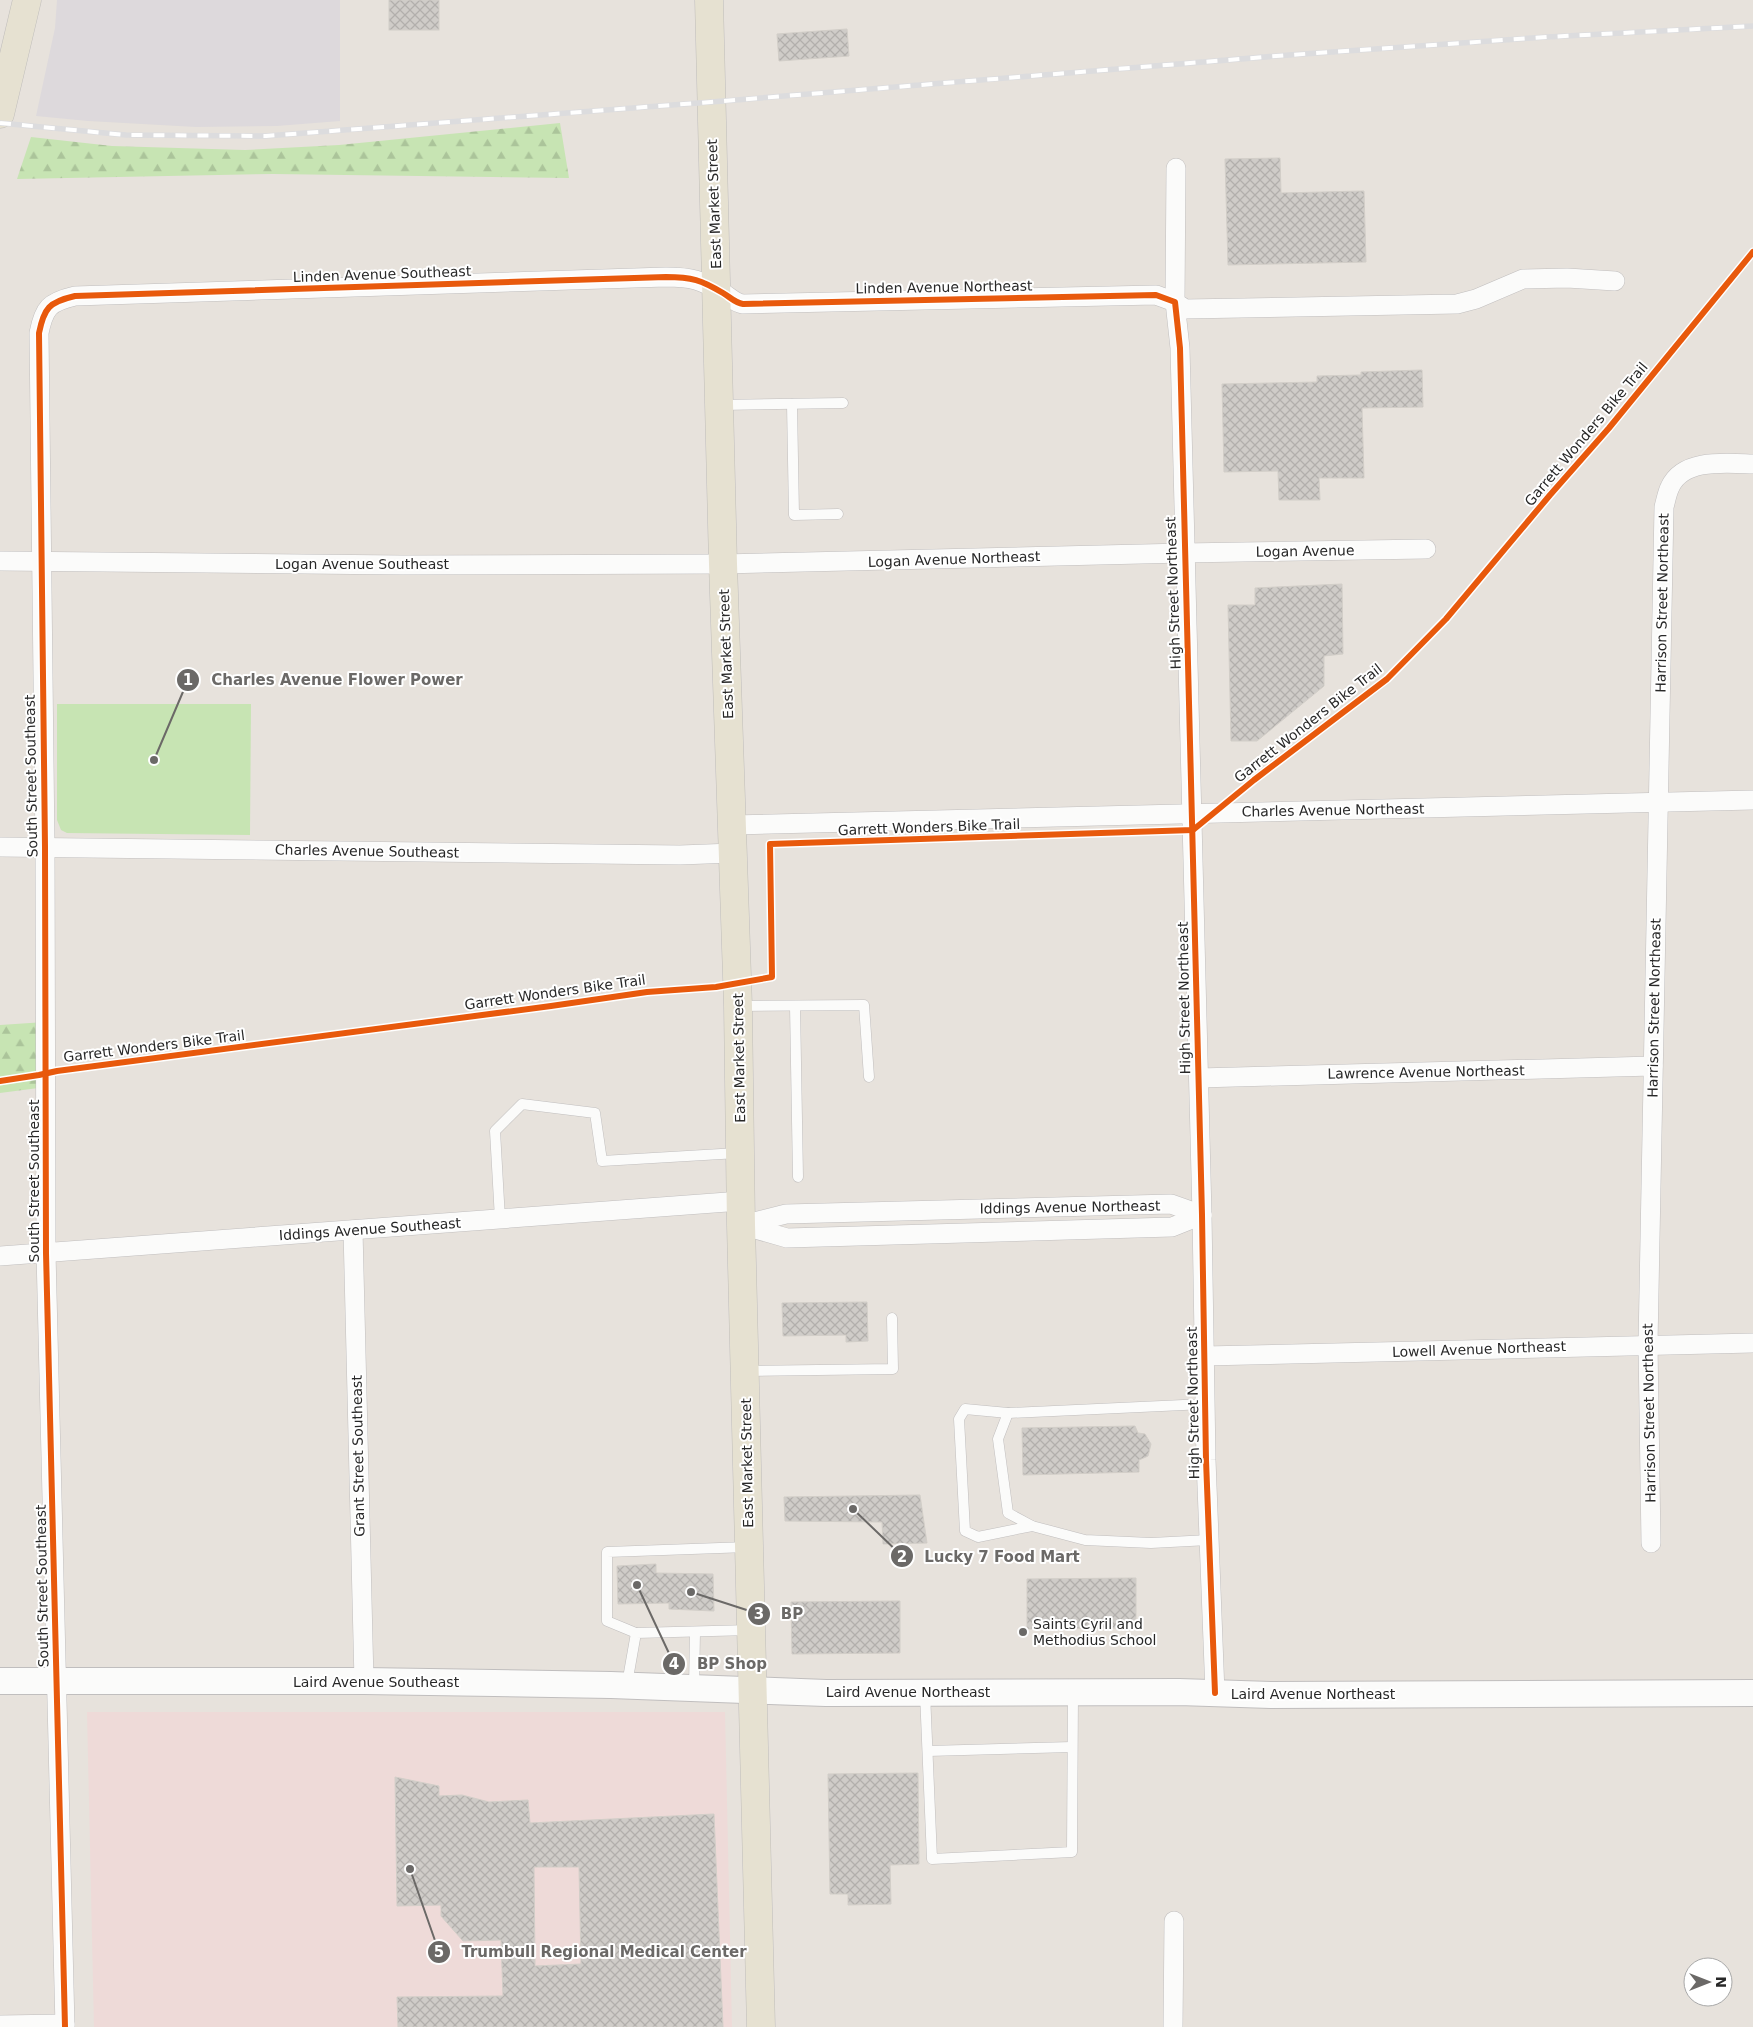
<svg xmlns="http://www.w3.org/2000/svg" width="1753" height="2027" font-family="'DejaVu Sans',sans-serif">
	<style>
		.industrial { fill: #ddd9dc }
		.medical { fill: #eedad8 }
		.forest { fill: url(#forest-firs) }
		.garden { fill: #c7e4b3 }
		.building { fill: url(#building-cross-hatch); stroke: #d2cec8; fill-rule: evenodd }
		.lines { fill: none; stroke-linecap: round; stroke-linejoin: round }
		.lane-casing { stroke: #c0bebe; stroke-width: 11 }
		.street-casing { stroke: #c0bebe; stroke-width: 20 }
		.secondary-casing { stroke: #c0bebe; stroke-width: 28 }
		.primary-casing { stroke: #bfbdbb; stroke-width: 29 }
		.lane { stroke: #fbfbfa; stroke-width: 10 }
		.street { stroke: #fbfbfa; stroke-width: 19 }
		.secondary { stroke: #fbfbfa; stroke-width: 26 }
		.primary { stroke: #e6e1d1; stroke-width: 28 }
		.rail-casing { stroke: #dcdcde; stroke-width: 5.5 }
		.rail { stroke: #fff; stroke-width: 4; stroke-dasharray: 11; stroke-linecap: butt }
		.cycleway-casing { stroke: #fff; stroke-width: 9 }
		.cycleway { stroke: #e8590c; stroke-width: 6 }
		.poi-dot { fill: #6b6967; stroke: #fff; stroke-width: 2 }
		.labels { text-anchor: middle; stroke-width: 4; stroke-linejoin: round; paint-order: stroke }
		.street-label { font-size: 14px; fill: #282828; stroke: #fff }
		.poi-label { font-size: 14px; fill: #282828; stroke: #fff; text-anchor: start }
		.leader { fill: none; stroke: #6b6967; stroke-width: 2 }
		.callout-dot { fill: #6b6967; stroke: #fff; stroke-width: 2 }
		.mark-label { font-size: 15px; text-anchor: middle; font-weight: bold; fill: #fff }
		.callout-label { font-size: 15px; text-anchor: middle; font-weight: bold; fill: #6b6967; stroke: #fff; stroke-width: 4; stroke-linejoin: round; paint-order: stroke }
	</style>
	<defs>
		<pattern id="forest-firs" width="22" height="20" patternUnits="userSpaceOnUse" patternTransform="scale(1.25)"><rect width="22" height="20" fill="#c7e4b3"/><path d="M5 1l3.5 6h-7zM16 11l3.5 6h-7z" fill="#abc49a"/></pattern>
		<pattern id="building-cross-hatch" width="8" height="8" patternUnits="userSpaceOnUse" patternTransform="scale(1.25)"><rect width="8" height="8" fill="#cfccc8"/><path d="M0 0l8 8M0 8l8-8" fill="none" stroke="#b2afac"/></pattern>
	</defs>
	<rect width="100%" height="100%" fill="#e7e2dc"/>
	<polygon class="industrial" points="57,0 340,0 340,121 277,126 196,127 88,121 36,116 55,28"/>
	<polygon class="medical" points="87,1712 725,1712 732,2027 94,2027"/>
	<g class="forest">
		<polygon points="560,123 569,178 273,174 17,179 31,137 112,146 245,150 339,145"/>
		<polygon points="45,1022 46,1087 0,1093 0,1025"/>
	</g>
	<polygon class="garden" points="57,704 251,704 250,835 67,833 61,830 57,820"/>
	<g class="building">
		<rect x="389" y="0" width="50" height="30"/>
		<polygon points="847,29 849,56 779,61 777,34"/>
		<polygon points="1280,158 1281,193 1364,191 1366,262 1228,265 1225,159"/>
		<polygon points="1422,370 1423,407 1362,408 1364,478 1319,478 1320,500 1279,500 1278,471 1224,472 1222,384 1317,382 1317,376 1361,375 1361,372"/>
		<polygon points="1342,584 1343,654 1324,656 1324,686 1257,741 1231,741 1228,605 1255,605 1255,588"/>
		<polygon points="867,1302 868,1341 846,1342 846,1335 783,1336 782,1303"/>
		<polygon points="1135,1426 1138,1433 1145,1434 1151,1444 1148,1456 1139,1460 1139,1472 1023,1475 1022,1428"/>
		<polygon points="920,1495 927,1543 883,1544 882,1522 785,1521 784,1497"/>
		<polygon points="656,1564 656,1573 713,1574 714,1611 669,1609 669,1603 618,1604 617,1566"/>
		<polygon points="1136,1578 1136,1628 1027,1629 1027,1579"/>
		<polygon points="900,1601 900,1653 792,1654 791,1602"/>
		<polygon points="918,1773 919,1864 890,1865 891,1904 848,1905 848,1894 830,1894 828,1774"/>
		<path d="M 395,1777 L 439,1786 L 439,1796 L 462,1795 L 489,1802 L 528,1800 L 530,1823 L 714,1814 L 723,2027 L 398,2027 L 397,1997 L 503,1996 L 501,1940 L 463,1941 L 441,1916 L 441,1905 L 397,1906 ZM 534,1867 L 579,1867 L 581,1964 L 535,1966 Z"/>
	</g>
	<g class="lines">
		<defs>
			<g id="lane">
				<polyline points="792,404 794,515 838,514"/>
				<polyline points="720,405 843,403"/>
				<polyline points="739,1006 864,1005 869,1077"/>
				<polyline points="795,1006 798,1177"/>
				<polyline points="500,1219 495,1131 522,1104 595,1113 602,1161 738,1153"/>
				<polyline points="746,1371 893,1369 892,1318"/>
				<polyline points="1008,1413 998,1439 1008,1513 1032,1526 1085,1540 1151,1543 1209,1540"/>
				<polyline points="1032,1526 978,1537 965,1531 959,1419 965,1409 1008,1413 1205,1404"/>
				<polyline points="636,1633 607,1621 607,1552 748,1547"/>
				<polyline points="627,1684 636,1633 751,1630"/>
				<polyline points="694,1688 695,1632"/>
				<polyline points="925,1693 932,1859 1072,1852 1073,1693"/>
				<polyline points="928,1751 1072,1747"/>
			</g>
			<g id="street">
				<polyline points="1176,168 1175,302 1185,309 1457,304 1476,299 1523,279 1567,278 1615,281"/>
				<polyline points="0,561 402,565 723,564 1184,553 1426,549"/>
				<polyline points="733,825 1753,800"/>
				<polyline points="0,847 680,855 733,853"/>
				<polyline points="1199,1078 1653,1066"/>
				<polyline points="741,1225 787,1238 1172,1227 1202,1215"/>
				<polyline points="742,1225 786,1214 1171,1204 1202,1215"/>
				<polyline points="353,1230 364,1681"/>
				<polyline points="0,1256 741,1201"/>
				<polyline points="1205,1356 1753,1343"/>
				<path d="M 1651,1543 L 1648,1344 L 1664,507 C 1666,500 1667,493 1670,487 C 1683,458 1726,463 1753,464"/>
				<polyline points="0,2025 65,2024"/>
				<path d="M 65,2027 L 46,1253 L 45,847 L 39,333 C 44,308 49,302 75,296 L 666,277 C 692,277 701,280 723,293 C 730,297 735,303 743,304 L 1156,295 L 1175,302 L 1180,348 L 1202,1215 L 1206,1460 L 1215,1693"/>
				<polyline points="1173,2027 1174,1921"/>
			</g>
			<polyline id="secondary" points="0,1681 364,1681 611,1685 826,1693 1179,1692 1271,1695 1753,1693"/>
			<g id="primary">
				<polyline points="709,0 723,564 738,1006 741,1225 761,2027"/>
				<polyline points="0,114 27,0"/>
			</g>
		</defs>
		<use href="#lane" class="lane-casing"/>
		<use href="#street" class="street-casing"/>
		<use href="#secondary" class="secondary-casing"/>
		<use href="#primary" class="primary-casing"/>
		<use href="#lane" class="lane"/>
		<use href="#street" class="street"/>
		<use href="#secondary" class="secondary"/>
		<use href="#primary" class="primary"/>
		<defs>
			<polyline id="rail" points="0,123 126,135 266,136 711,102 1289,55 1547,37 1753,26"/>
		</defs>
		<use href="#rail" class="rail-casing"/>
		<use href="#rail" class="rail"/>
		<defs>
			<g id="cycleway">
				<polyline points="0,1081 39,1075 57,1071 551,1006 647,992 716,987 772,977 770,844 1193,830 1254,780 1387,679 1446,619 1550,495 1609,428 1753,252"/>
				<path d="M 65,2027 L 46,1253 L 45,847 L 39,333 C 44,308 49,302 75,296 L 666,277 C 692,277 701,280 723,293 C 730,297 735,303 743,304 L 1156,295 L 1175,302 L 1180,348 L 1202,1215 L 1206,1460 L 1215,1693"/>
			</g>
		</defs>
		<use href="#cycleway" class="cycleway-casing"/>
		<use href="#cycleway" class="cycleway"/>
	</g>
	<circle class="poi-dot" cx="1023" cy="1632" r="5"/>
	<g class="labels">
		<g class="street-label">
			<text transform="translate(714 204) rotate(-92)" y="5">East Market Street</text>
			<text transform="translate(382 274) rotate(-2)" y="5">Linden Avenue Southeast</text>
			<text transform="translate(944 287) rotate(-1)" y="5">Linden Avenue Northeast</text>
			<text transform="translate(1586 434) rotate(-50)" y="5">Garrett Wonders Bike Trail</text>
			<text transform="translate(1305 551) rotate(-1)" y="5">Logan Avenue</text>
			<text transform="translate(954 559) rotate(-2)" y="5">Logan Avenue Northeast</text>
			<text x="362" y="569">Logan Avenue Southeast</text>
			<text transform="translate(1173 593) rotate(-92)" y="5">High Street Northeast</text>
			<text transform="translate(1662 603) rotate(-89)" y="5">Harrison Street Northeast</text>
			<text transform="translate(726 654) rotate(-92)" y="5">East Market Street</text>
			<text transform="translate(1308 723) rotate(-38)" y="5">Garrett Wonders Bike Trail</text>
			<text transform="translate(31 776) rotate(-91)" y="5">South Street Southeast</text>
			<text transform="translate(1333 810) rotate(-1)" y="5">Charles Avenue Northeast</text>
			<text transform="translate(929 827) rotate(-2)" y="5">Garrett Wonders Bike Trail</text>
			<text transform="translate(367 851) rotate(1)" y="5">Charles Avenue Southeast</text>
			<text transform="translate(555 992) rotate(-8)" y="5">Garrett Wonders Bike Trail</text>
			<text transform="translate(1184 998) rotate(-91)" y="5">High Street Northeast</text>
			<text transform="translate(1654 1008) rotate(-89)" y="5">Harrison Street Northeast</text>
			<text transform="translate(154 1046) rotate(-7)" y="5">Garrett Wonders Bike Trail</text>
			<text transform="translate(739 1058) rotate(-91)" y="5">East Market Street</text>
			<text transform="translate(1426 1072) rotate(-1)" y="5">Lawrence Avenue Northeast</text>
			<text transform="translate(34 1181) rotate(-90)" y="5">South Street Southeast</text>
			<text transform="translate(1070 1207) rotate(-1)" y="5">Iddings Avenue Northeast</text>
			<text transform="translate(370 1229) rotate(-4)" y="5">Iddings Avenue Southeast</text>
			<text transform="translate(1479 1349) rotate(-2)" y="5">Lowell Avenue Northeast</text>
			<text transform="translate(1193 1403) rotate(-91)" y="5">High Street Northeast</text>
			<text transform="translate(1649 1413) rotate(-91)" y="5">Harrison Street Northeast</text>
			<text transform="translate(358 1456) rotate(-91)" y="5">Grant Street Southeast</text>
			<text transform="translate(747 1463) rotate(-91)" y="5">East Market Street</text>
			<text transform="translate(42 1586) rotate(-91)" y="5">South Street Southeast</text>
			<text x="376" y="1687">Laird Avenue Southeast</text>
			<text x="908" y="1697">Laird Avenue Northeast</text>
			<text x="1313" y="1699">Laird Avenue Northeast</text>
		</g>
		<g class="poi-label">
			<text x="1033" y="1629">Saints Cyril and<tspan x="1033" dy="16">Methodius School</tspan></text>
		</g>
	</g>
	<path class="leader" d="M154 760L188 680M853 1509L902 1556M691 1592L759 1614M637 1585L674 1664M410 1869L439 1952"/>
	<g class="callout-dot">
		<circle cx="154" cy="760" r="5"/>
		<circle cx="853" cy="1509" r="5"/>
		<circle cx="691" cy="1592" r="5"/>
		<circle cx="637" cy="1585" r="5"/>
		<circle cx="410" cy="1869" r="5"/>
		<circle cx="188" cy="680" r="12"/>
		<circle cx="902" cy="1556" r="12"/>
		<circle cx="759" cy="1614" r="12"/>
		<circle cx="674" cy="1664" r="12"/>
		<circle cx="439" cy="1952" r="12"/>
	</g>
	<g class="mark-label">
		<text x="188" y="685">1</text>
		<text x="902" y="1562">2</text>
		<text x="759" y="1619">3</text>
		<text x="674" y="1669">4</text>
		<text x="439" y="1957">5</text>
	</g>
	<g class="callout-label">
		<text x="337" y="685">Charles Avenue Flower Power</text>
		<text x="1002" y="1562">Lucky 7 Food Mart</text>
		<text x="792" y="1619">BP</text>
		<text x="732" y="1669">BP Shop</text>
		<text x="604" y="1957">Trumbull Regional Medical Center</text>
	</g>
	<g transform="translate(1708 1982) rotate(90)"><circle r="24" fill="#ffffff" stroke="#a9a9a9"/>
	<path d="M0-4L9 19L0 12L-9 19Z" fill="#6b6967"/>
	<text y="-8" font-size="14" font-weight="bold" text-anchor="middle" fill="#282828">N</text>
	</g>
</svg>
